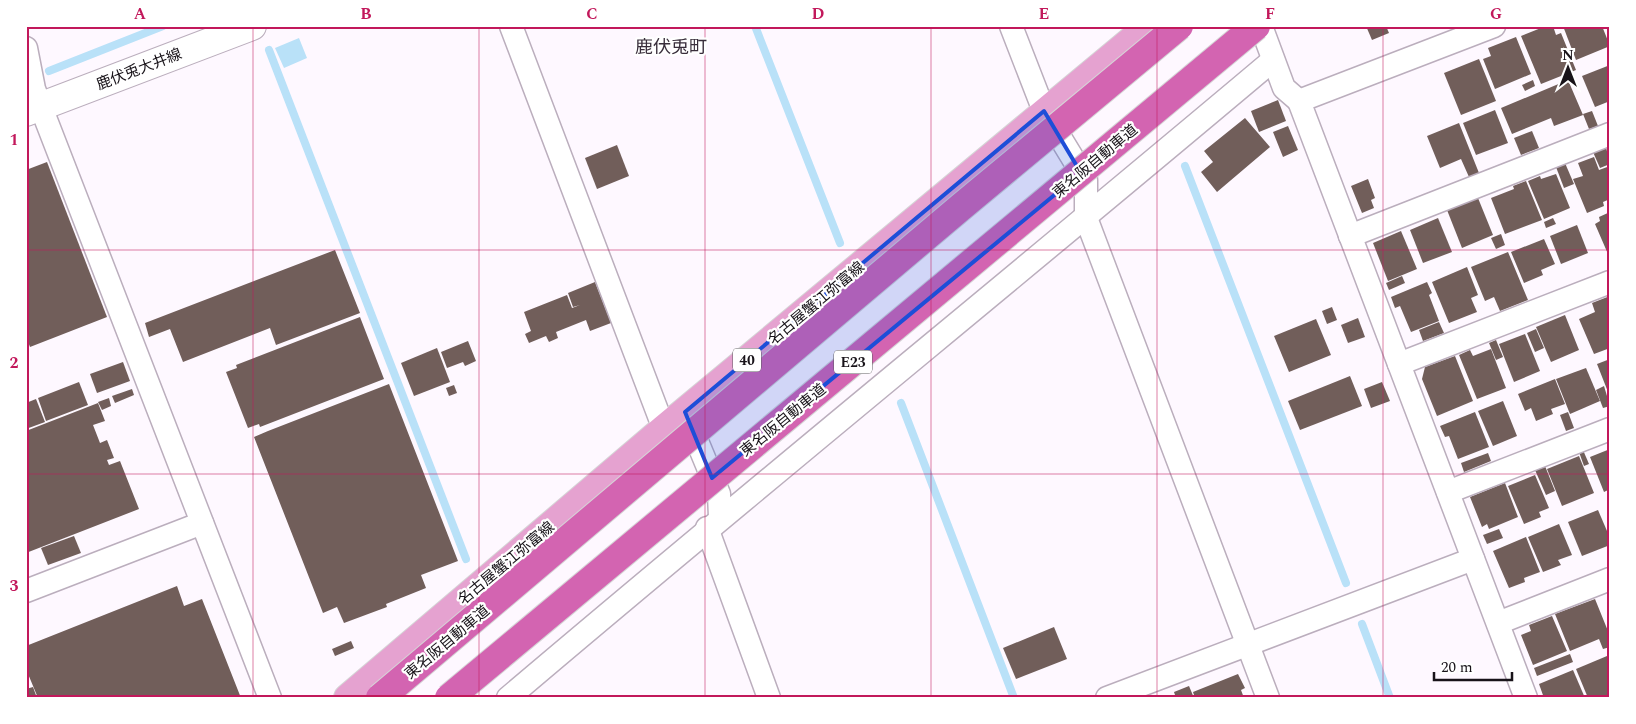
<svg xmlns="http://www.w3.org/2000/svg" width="1636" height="724" font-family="Spectral,'Noto Sans JP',serif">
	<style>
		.water { fill: #b9e1f8 }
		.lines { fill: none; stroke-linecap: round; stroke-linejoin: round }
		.stream { stroke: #b9e1f8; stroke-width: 8 }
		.building { fill: #715e5a }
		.minor-casing { stroke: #bbaebd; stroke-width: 25 }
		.secondary-casing { stroke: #bbaebd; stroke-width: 30 }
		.primary-casing { stroke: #d5d5d6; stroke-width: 30 }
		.minor { stroke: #fff; stroke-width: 22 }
		.secondary { stroke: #fff; stroke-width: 28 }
		.primary { stroke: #e5a2d0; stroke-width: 28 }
		.motorway-bridge-casing { stroke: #d5d5d6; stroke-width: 30; stroke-linecap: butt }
		.motorway-bridge { stroke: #d364b1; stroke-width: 28 }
		.marked { fill: #1d4ed8; fill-opacity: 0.2; stroke: #1d4ed8; stroke-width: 4; stroke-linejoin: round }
		.grid { fill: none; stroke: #c2185b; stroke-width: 1; stroke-opacity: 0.55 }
		.labels { text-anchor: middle; stroke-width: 4.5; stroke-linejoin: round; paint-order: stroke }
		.shield { fill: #fff; stroke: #5d5a5e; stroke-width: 1 }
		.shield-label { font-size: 14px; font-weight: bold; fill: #181319 }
		.street-label { font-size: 15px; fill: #181319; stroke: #fff }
		.quarter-label { font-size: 18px; fill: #392e3b; stroke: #fff }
		.neatline { fill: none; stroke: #c2185b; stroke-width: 2 }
		.grid-label { font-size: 16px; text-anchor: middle; font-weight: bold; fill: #c2185b }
	</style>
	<rect width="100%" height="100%" fill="#fef8ff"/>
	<polygon class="water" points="299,38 307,58 284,68 275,48"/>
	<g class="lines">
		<g class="stream">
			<polyline points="755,26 840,243"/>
			<polyline points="269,50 466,559"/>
			<polyline points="49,71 163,26"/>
			<polyline points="1185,166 1346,583"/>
			<polyline points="901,403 1014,698"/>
			<polyline points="1362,624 1390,698"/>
		</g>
	</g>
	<g class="building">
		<polygon points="1366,26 1386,26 1389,33 1372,40"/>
		<polygon points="1546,26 1553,26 1556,35 1561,33 1576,70 1541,84 1521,36"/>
		<polygon points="1563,26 1602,26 1610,46 1576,60"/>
		<polygon points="1516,37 1531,74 1495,89 1483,59 1491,56 1488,48"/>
		<polygon points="1479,59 1496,101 1461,115 1444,73"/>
		<polygon points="1610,65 1610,101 1595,107 1582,76"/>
		<polygon points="1533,80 1535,86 1525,91 1522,85"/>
		<polygon points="1568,80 1583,115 1554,126 1551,118 1512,134 1501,108"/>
		<polygon points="1278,100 1286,121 1259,132 1251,111"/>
		<polygon points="1495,110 1508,143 1476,155 1463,123"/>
		<polygon points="1592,111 1598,126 1589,129 1583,114"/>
		<polygon points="1245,118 1270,147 1217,192 1201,172 1213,162 1204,151"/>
		<polygon points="1459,123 1479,173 1469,177 1461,159 1440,168 1427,136"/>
		<polygon points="1288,126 1298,150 1283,157 1273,132"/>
		<polygon points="1532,131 1539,148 1521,155 1514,138"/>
		<polygon points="617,145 629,176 597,189 585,158"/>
		<polygon points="1606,147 1610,164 1600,168 1593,152"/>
		<polygon points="1594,157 1599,170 1610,166 1610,199 1603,202 1604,206 1587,213 1573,179 1583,176 1578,163"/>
		<polygon points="47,162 107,317 30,347 26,336 26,170"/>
		<polygon points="1565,163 1574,184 1564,188 1556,167"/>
		<polygon points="1556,174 1570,208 1544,219 1528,181 1540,176 1541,179"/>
		<polygon points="1368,179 1375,198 1371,200 1374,208 1362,213 1351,186"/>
		<polygon points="1526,181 1542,220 1505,234 1491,198 1514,189 1513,186"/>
		<polygon points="1478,198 1493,235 1462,248 1447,210"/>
		<polygon points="1610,212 1610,254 1608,254 1595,224 1600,221 1599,217"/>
		<polygon points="1438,218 1452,252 1423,263 1410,230"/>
		<polygon points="1553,218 1556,224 1546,228 1544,222"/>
		<polygon points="1577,225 1588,253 1561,264 1550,236"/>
		<polygon points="1401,231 1417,269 1388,281 1373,243"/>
		<polygon points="1501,234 1505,245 1496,249 1491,238"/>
		<polygon points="1544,239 1555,264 1541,270 1543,275 1524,283 1511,252"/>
		<polygon points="335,250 360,313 276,345 270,328 183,362 170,329 149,337 145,323"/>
		<polygon points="1508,252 1528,300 1500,311 1494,297 1485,301 1471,267"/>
		<polygon points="1467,267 1478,295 1471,298 1477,312 1449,323 1432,282"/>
		<polygon points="1402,276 1405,283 1389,290 1386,283"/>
		<polygon points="595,282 611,323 590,331 586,320 556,332 558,338 549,342 546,336 529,343 525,334 531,331 524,312 567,295 572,308 580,305 573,307 568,293"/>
		<polygon points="1427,282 1432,293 1429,295 1439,321 1411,332 1400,306 1395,308 1391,297"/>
		<polygon points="1610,296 1610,348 1594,354 1579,319 1595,312 1592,303"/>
		<polygon points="1332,307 1337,320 1327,324 1322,311"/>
		<polygon points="1565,315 1579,350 1551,362 1536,327"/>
		<polygon points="360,317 384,379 260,427 259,424 248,428 226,372 237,368 236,365"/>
		<polygon points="1358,318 1365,337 1348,343 1341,325"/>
		<polygon points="1316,319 1331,355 1289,372 1274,336"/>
		<polygon points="1439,322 1444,333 1423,341 1419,330"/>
		<polygon points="1536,329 1544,348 1535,352 1527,333"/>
		<polygon points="1525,334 1540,371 1514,382 1499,344"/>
		<polygon points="1496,340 1503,357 1496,360 1489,343"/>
		<polygon points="468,341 476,361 465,366 463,362 447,368 441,352"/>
		<polygon points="437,348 450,382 414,396 401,363"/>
		<polygon points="1491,349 1506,388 1477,399 1459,355 1470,350 1473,356"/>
		<polygon points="1455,356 1473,401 1437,416 1422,379 1425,367"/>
		<polygon points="1610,359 1610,397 1597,364"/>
		<polygon points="123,362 130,381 97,393 90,374"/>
		<polygon points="1586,368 1600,401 1570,414 1556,379"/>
		<polygon points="1350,376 1362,406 1300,430 1288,401"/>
		<polygon points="1555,379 1565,404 1551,409 1553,414 1536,421 1531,408 1525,411 1518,394"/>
		<polygon points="79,382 88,405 46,421 38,398"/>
		<polygon points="1382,382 1390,401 1371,408 1364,389"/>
		<polygon points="389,384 458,561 421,575 426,588 386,604 387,607 344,623 337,607 323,613 254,437 268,431 291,492 268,431"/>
		<polygon points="454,385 457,393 449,396 446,388"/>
		<polygon points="1604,386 1610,406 1603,408 1596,390"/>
		<polygon points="132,389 134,395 115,403 112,396"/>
		<polygon points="109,398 111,406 102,410 98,402"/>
		<polygon points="36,399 45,422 26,429 26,403"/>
		<polygon points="1503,401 1517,436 1493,446 1478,411"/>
		<polygon points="98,403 105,421 93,425 100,443 107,440 114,458 107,460 109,465 120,461 139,509 26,553 26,431"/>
		<polygon points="1475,412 1489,447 1458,459 1449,436 1445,437 1440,426"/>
		<polygon points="1568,412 1574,428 1566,431 1560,415"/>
		<polygon points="1610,449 1610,489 1604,492 1590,457"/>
		<polygon points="1583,450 1589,464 1584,466 1579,452"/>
		<polygon points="1488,453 1491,461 1464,472 1461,463"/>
		<polygon points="1579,456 1594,493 1562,506 1547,469"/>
		<polygon points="1545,466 1555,491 1546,495 1535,470"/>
		<polygon points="1535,475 1549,508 1539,512 1541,517 1524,524 1508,486"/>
		<polygon points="1505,483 1518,517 1489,529 1487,524 1482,527 1470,497"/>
		<polygon points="1598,510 1610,538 1610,545 1582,556 1568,522"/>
		<polygon points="1559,524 1572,555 1558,560 1561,565 1543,572 1528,537"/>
		<polygon points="1499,529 1503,538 1487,544 1483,535"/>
		<polygon points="74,536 81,553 48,565 41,548"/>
		<polygon points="1526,537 1540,572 1524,578 1525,582 1509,588 1493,551"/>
		<polygon points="177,586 184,606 202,599 241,698 38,698 26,669 26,646"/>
		<polygon points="1595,599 1610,636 1610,647 1603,649 1599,639 1570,651 1555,614"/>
		<polygon points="1552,616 1567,651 1533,665 1521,635 1531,631 1529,625"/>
		<polygon points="1054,627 1067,659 1016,679 1003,648"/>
		<polygon points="351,641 354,648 335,656 332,649"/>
		<polygon points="1570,654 1573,662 1537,676 1534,668"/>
		<polygon points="1607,656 1610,664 1610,698 1588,698 1576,669"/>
		<polygon points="1573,670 1585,698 1544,698 1539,684"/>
		<polygon points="1238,674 1245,688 1241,690 1244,698 1195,698 1193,692"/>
		<polygon points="1189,686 1194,698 1176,698 1174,692"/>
		<polygon points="33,687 37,698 26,698 26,689"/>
	</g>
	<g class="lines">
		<defs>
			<g id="minor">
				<polyline points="511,26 664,429"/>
				<polyline points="1011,26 1044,111 1086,180 1086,218 1268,698"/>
				<polyline points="1261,26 1284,88 1299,101"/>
				<polyline points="1494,26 1299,101 1526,698"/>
				<polyline points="26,48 34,89 270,698"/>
				<polyline points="1350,236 1610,134"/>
				<polyline points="1399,364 1610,282"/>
				<polyline points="687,417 719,494 720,517"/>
				<polyline points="1448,492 1610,429"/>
				<polyline points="707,528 769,698"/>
				<polyline points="26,591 202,523"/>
				<polyline points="1498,623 1610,579"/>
				<path d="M 508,698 C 761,483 1019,274 1273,60"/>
				<polyline points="1107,698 1473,559"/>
			</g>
			<polyline id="secondary" points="26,112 252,26"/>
			<polyline id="primary" points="348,698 664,429 1149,26"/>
		</defs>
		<use href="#minor" class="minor-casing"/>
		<use href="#secondary" class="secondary-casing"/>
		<use href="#primary" class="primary-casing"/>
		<use href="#minor" class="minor"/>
		<use href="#secondary" class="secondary"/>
		<use href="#primary" class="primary"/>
		<defs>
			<g id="motorway-bridge">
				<polyline points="380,698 961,207 1179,26"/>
				<polyline points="449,698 1256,26"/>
			</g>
		</defs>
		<use href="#motorway-bridge" class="motorway-bridge-casing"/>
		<use href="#motorway-bridge" class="motorway-bridge"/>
	</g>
	<path class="marked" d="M 1044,111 L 1081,173 L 712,478 L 685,412 Z"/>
	<path class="grid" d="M 253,26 L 253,698M 479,26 L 479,698M 705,26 L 705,698M 931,26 L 931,698M 1157,26 L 1157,698M 1383,26 L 1383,698M 26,250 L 1610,250M 26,474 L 1610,474"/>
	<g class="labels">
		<g class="shield">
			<rect x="733" y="348.5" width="28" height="23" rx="4"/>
			<rect x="834" y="350.5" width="38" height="23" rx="4"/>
		</g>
		<g class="shield-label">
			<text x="747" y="365">40</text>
			<text x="853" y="367">E23</text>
		</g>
		<g class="street-label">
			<text transform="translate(139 69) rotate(-21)" y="5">鹿伏兎大井線</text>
			<text transform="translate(1095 161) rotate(-40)" y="5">東名阪自動車道</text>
			<text transform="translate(816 303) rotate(-40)" y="5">名古屋蟹江弥富線</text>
			<text transform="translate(783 420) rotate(-39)" y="5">東名阪自動車道</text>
			<text transform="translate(506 563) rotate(-40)" y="5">名古屋蟹江弥富線</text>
			<text transform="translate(447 642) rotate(-40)" y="5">東名阪自動車道</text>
		</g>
		<g class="quarter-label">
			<text x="671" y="53">鹿伏兎町</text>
		</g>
	</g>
	<rect width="1636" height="724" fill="none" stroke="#ffffff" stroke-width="55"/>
	<g transform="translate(1568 68)" stroke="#ffffff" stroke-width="4" paint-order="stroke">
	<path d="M0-4L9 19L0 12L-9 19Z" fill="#181319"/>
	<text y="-8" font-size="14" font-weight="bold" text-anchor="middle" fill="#181319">N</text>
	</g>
	<path d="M1434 672v8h78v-8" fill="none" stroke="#181319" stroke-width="2.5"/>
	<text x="1441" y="672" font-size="15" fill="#181319" stroke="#ffffff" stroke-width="4" paint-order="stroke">20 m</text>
	<rect x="28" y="28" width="1580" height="668" class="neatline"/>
	<g class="grid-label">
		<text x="140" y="19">A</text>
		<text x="366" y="19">B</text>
		<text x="592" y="19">C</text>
		<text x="818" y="19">D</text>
		<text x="1044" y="19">E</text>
		<text x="1270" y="19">F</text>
		<text x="1496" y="19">G</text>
		<text x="14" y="145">1</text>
		<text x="14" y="368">2</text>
		<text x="14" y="591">3</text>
	</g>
</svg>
